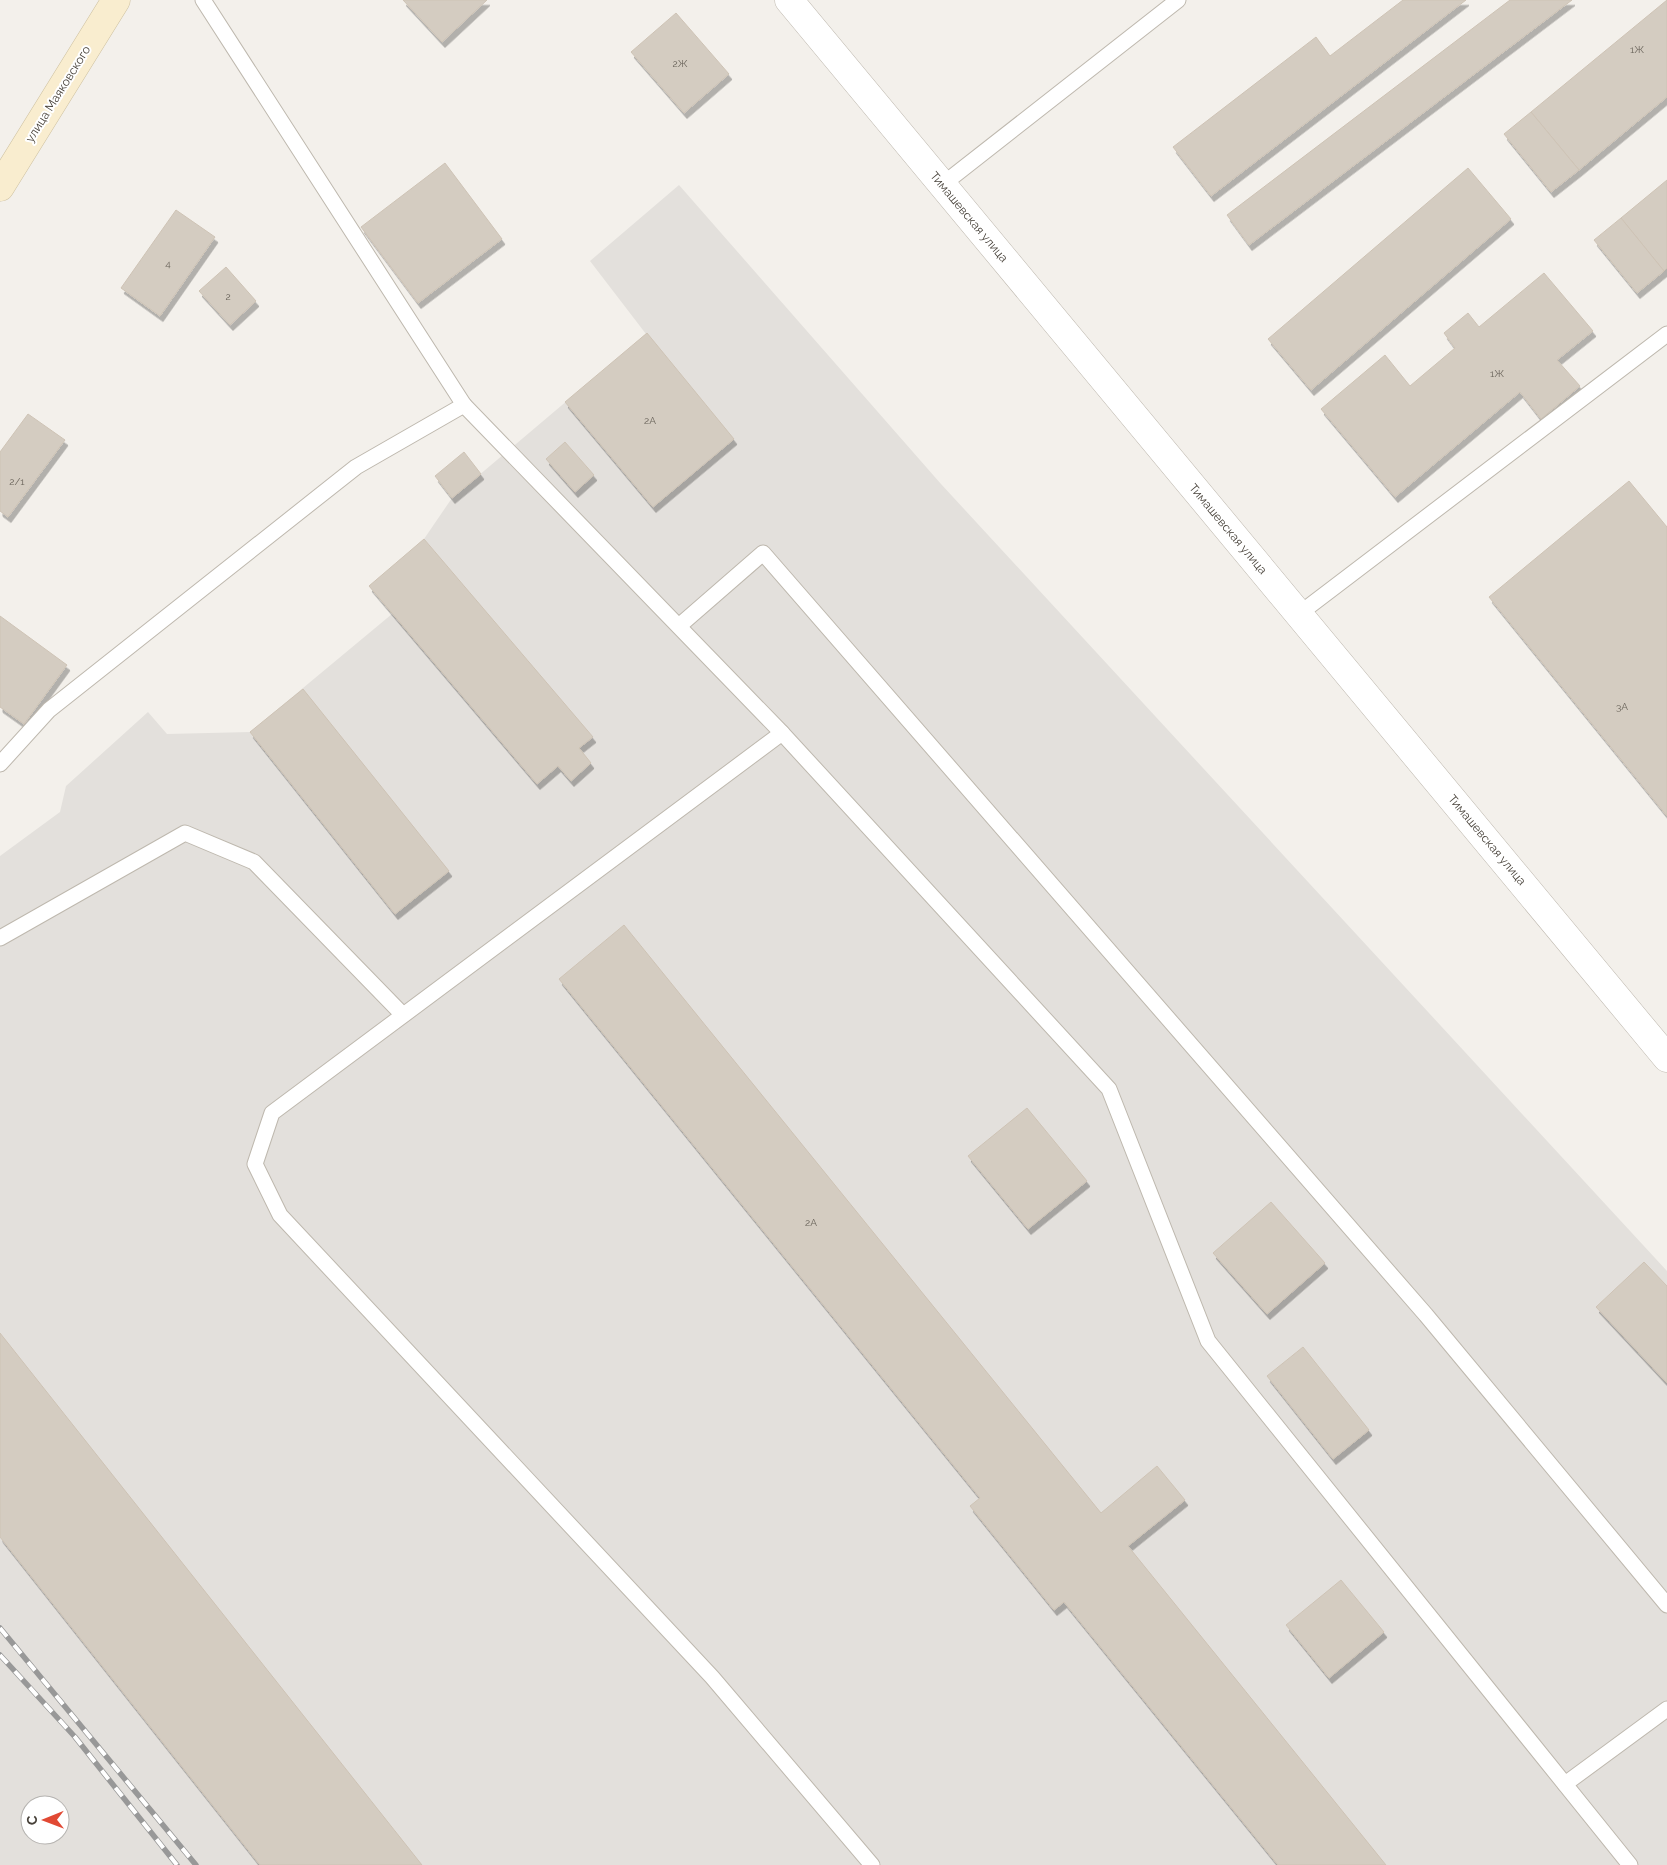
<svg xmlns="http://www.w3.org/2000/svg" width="1667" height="1865" font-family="Raleway,sans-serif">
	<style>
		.industrial { fill: #e3e0dc; fill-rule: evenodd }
		.building { fill: #d4ccc1; stroke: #cec3b5; filter: url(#shadow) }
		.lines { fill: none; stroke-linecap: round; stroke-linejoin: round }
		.service-casing { stroke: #beb8ae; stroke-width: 17 }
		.minor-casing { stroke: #beb8ae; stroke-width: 29 }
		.secondary-casing { stroke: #cdc09f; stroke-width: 29 }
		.service { stroke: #fff; stroke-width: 15 }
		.minor { stroke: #fff; stroke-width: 28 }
		.secondary { stroke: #f9edcf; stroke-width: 28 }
		.rail-casing { stroke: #989898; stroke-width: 5.5 }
		.rail { stroke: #fff; stroke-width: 4; stroke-dasharray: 11; stroke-linecap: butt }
		.labels { text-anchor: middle; stroke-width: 4; stroke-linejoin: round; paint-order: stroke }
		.number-label { font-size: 10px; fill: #6a645b }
		.street-label { font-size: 12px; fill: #474139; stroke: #fff }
	</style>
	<defs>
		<filter id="shadow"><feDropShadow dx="3" dy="5.5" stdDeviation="0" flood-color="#0004"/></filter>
	</defs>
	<rect width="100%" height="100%" fill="#f3f0eb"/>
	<path class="industrial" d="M 679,185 L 941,484 L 1667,1271 L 1667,1865 L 0,1865 L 0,856 L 60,812 L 66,786 L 148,712 L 167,734 L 250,732 L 392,614 L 369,586 L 424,539 L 452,498 L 646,334 L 590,261 ZM 30,1805 L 60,1805 L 60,1835 L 30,1835 Z"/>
	<g class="building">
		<polygon points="403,0 487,0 442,42"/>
		<polygon points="1403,0 1466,0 1211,196 1173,147 1316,37 1330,56"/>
		<polygon points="1510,0 1572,0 1249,245 1227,215"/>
		<polygon points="1667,0 1667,97 1579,170 1531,112"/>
		<polygon points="676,13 729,74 684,113 631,52"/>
		<polygon points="1531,112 1579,170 1551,192 1504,134"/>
		<polygon points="445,163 502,239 418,303 361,227"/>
		<polygon points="1468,168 1511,219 1311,390 1268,339"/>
		<polygon points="1667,180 1667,268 1664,271 1621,218"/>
		<polygon points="176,210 215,237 160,316 121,288"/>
		<polygon points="1621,218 1664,271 1637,293 1594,240"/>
		<polygon points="226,267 256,301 230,325 199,291"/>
		<polygon points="1544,273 1593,331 1557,360 1580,386 1541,419 1520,392 1395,497 1321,409 1385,355 1410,386 1455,348 1444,333 1468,313 1479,327"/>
		<polygon points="647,333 734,439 653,507 565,402"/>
		<polygon points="28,414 65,440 8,517 0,511 0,452"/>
		<polygon points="565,442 594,475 575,492 546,459"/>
		<polygon points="464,452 481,474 452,498 435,476"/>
		<polygon points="1629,481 1667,527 1667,816 1489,597"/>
		<polygon points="424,539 593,737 579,748 591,763 571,781 558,766 537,784 369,586"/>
		<polygon points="0,616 67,665 24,724 0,707"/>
		<polygon points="303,689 449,871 395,914 250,732"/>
		<polygon points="624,925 1101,1513 1157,1466 1185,1500 1128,1546 1386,1865 1278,1865 1064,1602 1054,1610 970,1506 980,1498 559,979"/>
		<polygon points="1027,1108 1087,1181 1028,1229 968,1156"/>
		<polygon points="1271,1202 1325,1263 1267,1314 1213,1253"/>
		<polygon points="1644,1262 1667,1286 1667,1383 1596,1307"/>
		<polygon points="0,1333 303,1715 422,1865 260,1865 23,1566 0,1537"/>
		<polygon points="1303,1347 1369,1430 1333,1459 1267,1376"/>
		<polygon points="1341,1580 1384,1632 1329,1678 1286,1625"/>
	</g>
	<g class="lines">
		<defs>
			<g id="service">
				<polyline points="942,185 1178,0"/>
				<polyline points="464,405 782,733 1109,1089 1208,1341 1630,1865"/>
				<polyline points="1299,614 1667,334"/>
				<polyline points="679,626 763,553 1426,1315 1667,1605"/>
				<polyline points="782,733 272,1113 255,1164 280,1215 712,1677 872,1865"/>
				<polyline points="0,764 49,710 356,467 464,405 203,0"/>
				<polyline points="0,938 185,833 254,862 403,1015"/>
				<polyline points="1565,1784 1667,1709"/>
			</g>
			<polyline id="minor" points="789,0 1667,1058"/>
			<polyline id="secondary" points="0,187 116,0"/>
		</defs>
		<use href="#service" class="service-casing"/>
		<use href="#minor" class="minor-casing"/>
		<use href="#secondary" class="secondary-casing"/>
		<use href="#service" class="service"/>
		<use href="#minor" class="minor"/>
		<use href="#secondary" class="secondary"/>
		<defs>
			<g id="rail">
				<polyline points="0,1628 196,1865"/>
				<polyline points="0,1655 75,1737 177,1865"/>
			</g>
		</defs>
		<use href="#rail" class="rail-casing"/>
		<use href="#rail" class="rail"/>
	</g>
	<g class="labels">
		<g class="number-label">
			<text x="1637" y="53">1Ж</text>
			<text x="680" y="67">2Ж</text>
			<text x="168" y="267">4</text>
			<text x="228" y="300">2</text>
			<text x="1497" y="377">1Ж</text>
			<text x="650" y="424">2А</text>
			<text x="17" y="485">2/1</text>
			<text x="1622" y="710">3А</text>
			<text x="811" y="1226">2А</text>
		</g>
		<g class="street-label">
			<text transform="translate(58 94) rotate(-58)" y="4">улица Маяковского</text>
			<text transform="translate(969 217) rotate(50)" y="4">Тимашевская улица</text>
			<text transform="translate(1228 529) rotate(50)" y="4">Тимашевская улица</text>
			<text transform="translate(1487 840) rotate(50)" y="4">Тимашевская улица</text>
		</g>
	</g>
	<g transform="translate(45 1820) rotate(269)"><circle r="24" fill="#ffffff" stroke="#b5b3b0"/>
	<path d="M0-4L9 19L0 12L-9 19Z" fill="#e14934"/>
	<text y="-8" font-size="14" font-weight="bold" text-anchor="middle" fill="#474139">С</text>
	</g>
</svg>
